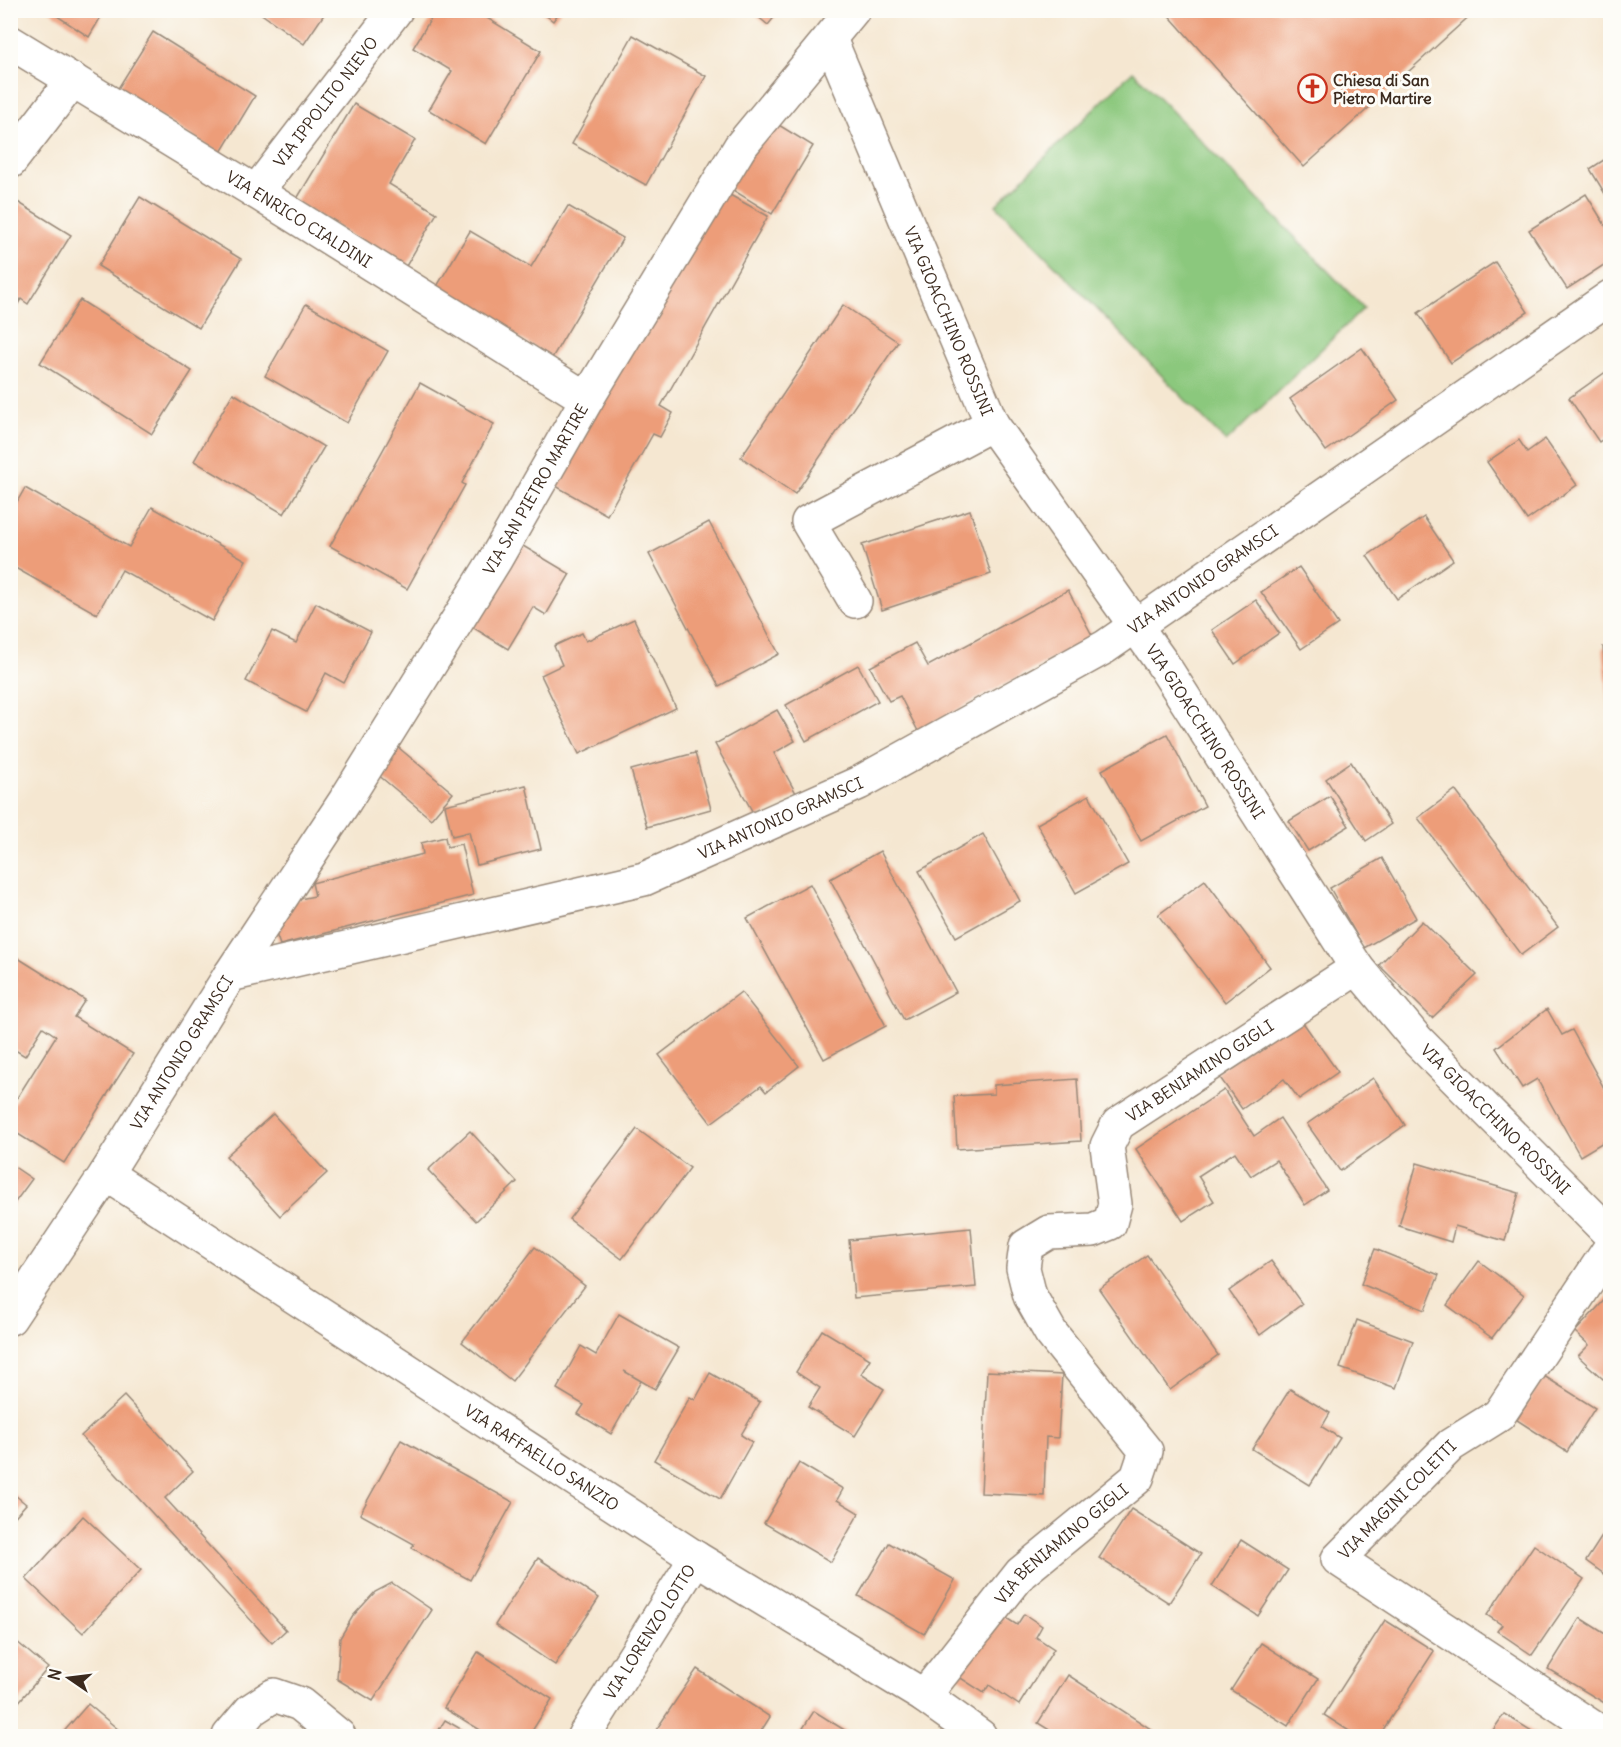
<svg xmlns="http://www.w3.org/2000/svg" width="1621" height="1747" font-family="Delius,sans-serif">
	<style>
		.green { fill: #8bc87d; stroke: #63794e; stroke-width: 1.5 }
		.building { fill: #ed9d79 }
		.lines { fill: none; stroke-linecap: round; stroke-linejoin: round }
		.minor-casing { stroke: #988878; stroke-width: 36 }
		.minor { stroke: #fff; stroke-width: 33 }
		.labels { text-anchor: middle; stroke-width: 6; stroke-linejoin: round; paint-order: stroke }
		.poi-label { font-size: 16px; font-weight: bold; fill: #3b2a1e; stroke: #fdfcf7; text-anchor: start }
		.street-label { font-size: 16px; fill: #3b2a1e; stroke: #fdfcf7 }
	</style>
	<rect width="100%" height="100%" fill="#fdfcf7"/>
	<filter id="ink" filterUnits="userSpaceOnUse"><feTurbulence type="fractalNoise" baseFrequency=".0167" numOctaves="2"/><feDisplacementMap in="SourceGraphic" scale="12" xChannelSelector="R" yChannelSelector="G"/><feConvolveMatrix kernelMatrix="1 2 1 2 8 2 1 2 1" color-interpolation-filters="sRGB"/></filter>
	<filter id="wash" filterUnits="userSpaceOnUse"><feTurbulence type="fractalNoise" baseFrequency=".008" numOctaves="4" result="noise"/><feDisplacementMap in="SourceGraphic" scale="24" xChannelSelector="R" yChannelSelector="G"/><feGaussianBlur stdDeviation="1.35" result="paint"/><feColorMatrix in="noise" values="0 0 0 0 0 0 0 0 0 0 0 0 0 0 0 0 0 1.4 0 .05"/><feComposite in="paint" operator="in"/></filter>
	<g filter="url(#wash)">
		<rect width="100%" height="100%" fill="#f5e7d1"/>
		<polygon class="green" points="1133,71 1364,308 1226,442 996,205"/>
		<g id="blocks">
			<g class="building">
				<polygon points="48,10 105,10 89,37"/>
				<polygon points="256,10 327,10 304,44"/>
				<polygon points="436,10 474,10 541,51 486,144 429,110 452,71 413,48"/>
				<polygon points="539,10 561,10 553,21"/>
				<polygon points="750,10 780,10 768,25"/>
				<polygon points="1164,10 1476,10 1304,167"/>
				<polygon points="153,32 255,96 220,154 117,90"/>
				<polygon points="633,35 706,76 646,185 572,144"/>
				<polygon points="354,104 415,140 389,184 437,213 405,268 295,202"/>
				<polygon points="769,119 813,146 772,214 728,187"/>
				<polygon points="1610,156 1610,202 1590,169"/>
				<polygon points="719,189 768,216 661,406 673,413 660,437 653,434 607,515 554,485"/>
				<polygon points="1586,194 1610,233 1610,261 1567,289 1529,230"/>
				<polygon points="140,197 241,259 199,328 98,266"/>
				<polygon points="16,201 71,235 28,304 21,299 10,317 10,211"/>
				<polygon points="568,206 623,238 552,358 436,288 470,231 531,267"/>
				<polygon points="1495,262 1528,312 1451,363 1418,313"/>
				<polygon points="80,300 192,371 152,434 40,363"/>
				<polygon points="306,304 388,351 347,423 265,376"/>
				<polygon points="843,305 898,342 795,494 741,457"/>
				<polygon points="1362,348 1398,400 1326,451 1290,399"/>
				<polygon points="1610,369 1610,434 1599,442 1569,398"/>
				<polygon points="420,383 494,424 462,483 465,485 407,589 330,546"/>
				<polygon points="233,393 324,447 284,514 194,461"/>
				<polygon points="1545,439 1577,485 1527,520 1487,462 1519,440 1527,452"/>
				<polygon points="25,488 129,547 152,507 246,560 212,621 122,570 97,614 10,565 10,514"/>
				<polygon points="970,510 991,574 882,610 862,545"/>
				<polygon points="1424,517 1453,560 1397,599 1367,556"/>
				<polygon points="709,522 779,654 719,686 649,554"/>
				<polygon points="513,540 570,574 546,615 533,607 508,649 464,622"/>
				<polygon points="1299,567 1338,624 1301,649 1261,592"/>
				<polygon points="1068,590 1093,637 918,731 900,696 889,701 870,667 915,643 928,666"/>
				<polygon points="1256,600 1279,633 1235,664 1212,630"/>
				<polygon points="316,603 371,632 344,683 326,673 306,712 246,681 272,631 296,643"/>
				<polygon points="634,619 676,708 579,754 541,675 562,665 554,646 582,633 586,641"/>
				<polygon points="1603,647 1610,647 1610,714 1609,714"/>
				<polygon points="858,665 878,701 806,741 786,705"/>
				<polygon points="777,710 795,741 774,753 797,795 756,818 715,744"/>
				<polygon points="1167,734 1205,806 1141,841 1102,770"/>
				<polygon points="393,743 453,793 431,819 371,769"/>
				<polygon points="695,753 711,809 647,827 631,770"/>
				<polygon points="1351,762 1391,824 1366,841 1326,779"/>
				<polygon points="526,785 541,849 477,865 469,832 452,836 445,805"/>
				<polygon points="1455,790 1558,927 1521,955 1418,818"/>
				<polygon points="1089,795 1128,864 1076,893 1037,824"/>
				<polygon points="1330,796 1349,826 1308,851 1289,821"/>
				<polygon points="983,834 1020,901 956,937 919,871"/>
				<polygon points="445,837 447,847 461,844 473,895 280,945 274,928 290,901 315,896 312,883 423,854 421,843"/>
				<polygon points="880,851 956,992 904,1020 888,990 889,989 830,879"/>
				<polygon points="1382,858 1416,918 1364,948 1330,888"/>
				<polygon points="1205,880 1270,967 1225,1002 1158,915"/>
				<polygon points="810,884 886,1026 824,1059 747,918"/>
				<polygon points="1422,921 1477,975 1432,1018 1379,965"/>
				<polygon points="10,953 85,1000 74,1017 133,1054 64,1163 10,1129 10,1109 56,1036 43,1027 25,1056 10,1047"/>
				<polygon points="741,992 799,1066 766,1092 761,1086 711,1123 659,1055"/>
				<polygon points="1547,1009 1562,1035 1572,1030 1610,1099 1610,1138 1580,1156 1537,1079 1522,1088 1496,1048"/>
				<polygon points="1297,1014 1338,1072 1299,1099 1284,1079 1242,1109 1216,1072"/>
				<polygon points="1373,1078 1405,1125 1340,1171 1307,1124"/>
				<polygon points="1077,1079 1081,1141 957,1149 954,1096 994,1094 994,1085"/>
				<polygon points="1224,1090 1254,1136 1280,1118 1327,1190 1305,1205 1276,1160 1251,1176 1235,1152 1198,1176 1214,1201 1183,1221 1136,1149"/>
				<polygon points="273,1114 327,1173 280,1216 226,1156"/>
				<polygon points="637,1129 690,1168 622,1259 569,1219"/>
				<polygon points="470,1131 517,1182 476,1221 428,1170"/>
				<polygon points="1417,1163 1519,1193 1505,1241 1455,1226 1451,1242 1399,1226"/>
				<polygon points="10,1164 32,1179 10,1209"/>
				<polygon points="971,1228 976,1287 854,1298 849,1240"/>
				<polygon points="535,1247 585,1286 512,1381 462,1342"/>
				<polygon points="1375,1249 1439,1275 1425,1310 1361,1284"/>
				<polygon points="1147,1255 1218,1355 1170,1390 1099,1289"/>
				<polygon points="1271,1261 1302,1304 1260,1335 1229,1291"/>
				<polygon points="1479,1261 1524,1295 1492,1338 1447,1305"/>
				<polygon points="1610,1294 1610,1372 1603,1379 1578,1356 1589,1345 1575,1332"/>
				<polygon points="619,1314 679,1348 655,1389 624,1371 641,1381 611,1434 578,1414 584,1405 557,1389 581,1346 596,1355"/>
				<polygon points="1357,1320 1413,1341 1396,1388 1340,1368"/>
				<polygon points="822,1330 870,1359 861,1374 884,1389 855,1436 808,1407 820,1388 796,1372"/>
				<polygon points="987,1371 1062,1375 1058,1438 1046,1437 1044,1496 981,1493"/>
				<polygon points="710,1373 760,1402 741,1435 752,1442 720,1499 654,1460 690,1397 695,1400"/>
				<polygon points="1544,1376 1595,1408 1567,1452 1517,1420"/>
				<polygon points="1290,1389 1330,1413 1322,1427 1340,1438 1310,1485 1252,1449"/>
				<polygon points="124,1396 193,1471 165,1498 286,1630 272,1643 81,1436"/>
				<polygon points="401,1440 513,1502 470,1580 412,1548 414,1544 360,1514"/>
				<polygon points="799,1463 843,1489 837,1500 859,1513 831,1562 764,1523"/>
				<polygon points="10,1491 26,1504 10,1522"/>
				<polygon points="1131,1509 1201,1554 1169,1603 1099,1558"/>
				<polygon points="83,1516 141,1570 83,1633 26,1579"/>
				<polygon points="1610,1524 1610,1578 1586,1561"/>
				<polygon points="1241,1540 1288,1570 1258,1616 1212,1586"/>
				<polygon points="889,1543 955,1580 924,1634 858,1596"/>
				<polygon points="1534,1545 1584,1579 1532,1655 1497,1631 1502,1625 1487,1615"/>
				<polygon points="538,1558 599,1598 555,1665 495,1625"/>
				<polygon points="392,1583 432,1610 373,1701 337,1679 340,1638 353,1616 375,1592"/>
				<polygon points="997,1612 1017,1625 1024,1614 1042,1626 1036,1637 1054,1649 1019,1705 989,1685 984,1693 956,1675"/>
				<polygon points="1580,1618 1610,1637 1610,1697 1606,1704 1548,1669"/>
				<polygon points="1385,1620 1434,1651 1379,1736 1357,1736 1324,1715"/>
				<polygon points="10,1636 48,1668 10,1712"/>
				<polygon points="1261,1643 1318,1679 1288,1726 1231,1690"/>
				<polygon points="478,1652 552,1699 529,1736 490,1736 444,1708"/>
				<polygon points="697,1669 770,1717 758,1736 652,1736"/>
				<polygon points="1068,1675 1157,1733 1154,1736 1059,1736 1038,1723"/>
				<polygon points="88,1704 126,1736 60,1736"/>
				<polygon points="814,1711 854,1736 798,1736"/>
				<polygon points="1504,1714 1540,1736 1489,1736"/>
				<polygon points="445,1720 473,1736 435,1736"/>
			</g>
		</g>
	</g>
	<g filter="url(#ink)">
		<use href="#blocks" fill-opacity="0" stroke="#988878" stroke-width="1.5"/>
		<g class="lines">
			<defs>
				<g id="minor">
					<path id="s1" d="M 830,39 L 992,424 L 1162,663 L 1357,968 L 1418,1041 L 1610,1234"/>
					<path id="s2" d="M 10,42 L 256,192 L 587,399"/>
					<polyline points="10,162 73,80"/>
					<path id="s3" d="M 256,192 L 396,10"/>
					<polyline points="855,601 808,522 992,424"/>
					<path id="s4" d="M 230,975 L 345,801 L 495,560 L 587,399 L 740,147 L 853,10"/>
					<path id="s5" d="M 106,1174 L 696,1558 L 924,1696 L 980,1736"/>
					<path id="s6" d="M 10,1318 L 106,1174 L 230,975 L 644,879 L 859,783 L 1105,647 L 1610,297"/>
					<path id="s7" d="M 924,1696 L 1021,1573 L 1137,1478 L 1146,1451 L 1051,1333 L 1030,1296 L 1023,1268 L 1026,1246 L 1049,1232 L 1093,1230 L 1110,1223 L 1115,1204 L 1107,1146 L 1118,1124 L 1357,968"/>
					<polyline points="229,1736 251,1710 274,1695 300,1704 339,1736"/>
					<path id="s8" d="M 584,1736 L 696,1558"/>
					<path id="s9" d="M 1606,1736 L 1338,1559 L 1451,1445 L 1499,1415 L 1610,1248"/>
				</g>
			</defs>
			<use href="#minor" class="minor-casing"/>
			<use href="#minor" class="minor"/>
		</g>
	</g>
	<defs>
		<symbol id="church-ring" viewBox="-11 -11 22 22"><circle r="9.5" fill="#fdfcf7" stroke="#c8321e" stroke-width="1.5"/><path d="M-1.2-6h2.4v3.5h3.3v2.4h-3.3V6h-2.4V-.1h-3.3v-2.4h3.3Z" fill="#c8321e"/></symbol>
	</defs>
	<g fill-rule="evenodd">
		<use href="#church-ring" x="1296" y="72" width="33" height="33"/>
	</g>
	<g class="labels">
		<g class="poi-label">
			<text x="1333" y="86">Chiesa di San<tspan x="1333" dy="18">Pietro Martire</tspan></text>
		</g>
		<g class="street-label">
			<text dy="6" stroke="none"><textPath href="#s3" startOffset="114">VIA IPPOLITO NIEVO</textPath></text>
			<text dy="6" stroke="none"><textPath href="#s2" startOffset="339">VIA ENRICO CIALDINI</textPath></text>
			<text dy="6" stroke="none"><textPath href="#s1" startOffset="306">VIA GIOACCHINO ROSSINI</textPath></text>
			<text dy="6" stroke="none"><textPath href="#s4" startOffset="574">VIA SAN PIETRO MARTIRE</textPath></text>
			<text dy="6" stroke="none"><textPath href="#s6" startOffset="1468">VIA ANTONIO GRAMSCI</textPath></text>
			<text dy="6" stroke="none"><textPath href="#s1" startOffset="792">VIA GIOACCHINO ROSSINI</textPath></text>
			<text dy="6" stroke="none"><textPath href="#s6" startOffset="982">VIA ANTONIO GRAMSCI</textPath></text>
			<text dy="6" stroke="none"><textPath href="#s6" startOffset="316">VIA ANTONIO GRAMSCI</textPath></text>
			<text dy="6" stroke="none"><textPath href="#s7" startOffset="870">VIA BENIAMINO GIGLI</textPath></text>
			<text dy="6" stroke="none"><textPath href="#s1" startOffset="1278">VIA GIOACCHINO ROSSINI</textPath></text>
			<text dy="6" stroke="none"><textPath href="#s5" startOffset="520">VIA RAFFAELLO SANZIO</textPath></text>
			<text dy="6" stroke="none"><textPath href="#s9" startOffset="405">VIA MAGINI COLETTI</textPath></text>
			<text dy="6" stroke="none"><textPath href="#s7" startOffset="206">VIA BENIAMINO GIGLI</textPath></text>
			<text dy="6" stroke="none"><textPath href="#s8" startOffset="123">VIA LORENZO LOTTO</textPath></text>
		</g>
	</g>
	<rect width="1621" height="1747" fill="none" stroke="#fdfcf7" stroke-width="36"/>
	<g transform="translate(69 1678) rotate(284)" stroke="#fdfcf7" stroke-width="4.5" paint-order="stroke">
	<path d="M0-4.5L10 22L0 15L-10 22Z" fill="#3b2a1e"/>
	<text y="-9" font-size="16" font-weight="bold" text-anchor="middle" fill="#3b2a1e">N</text>
	</g>
</svg>
